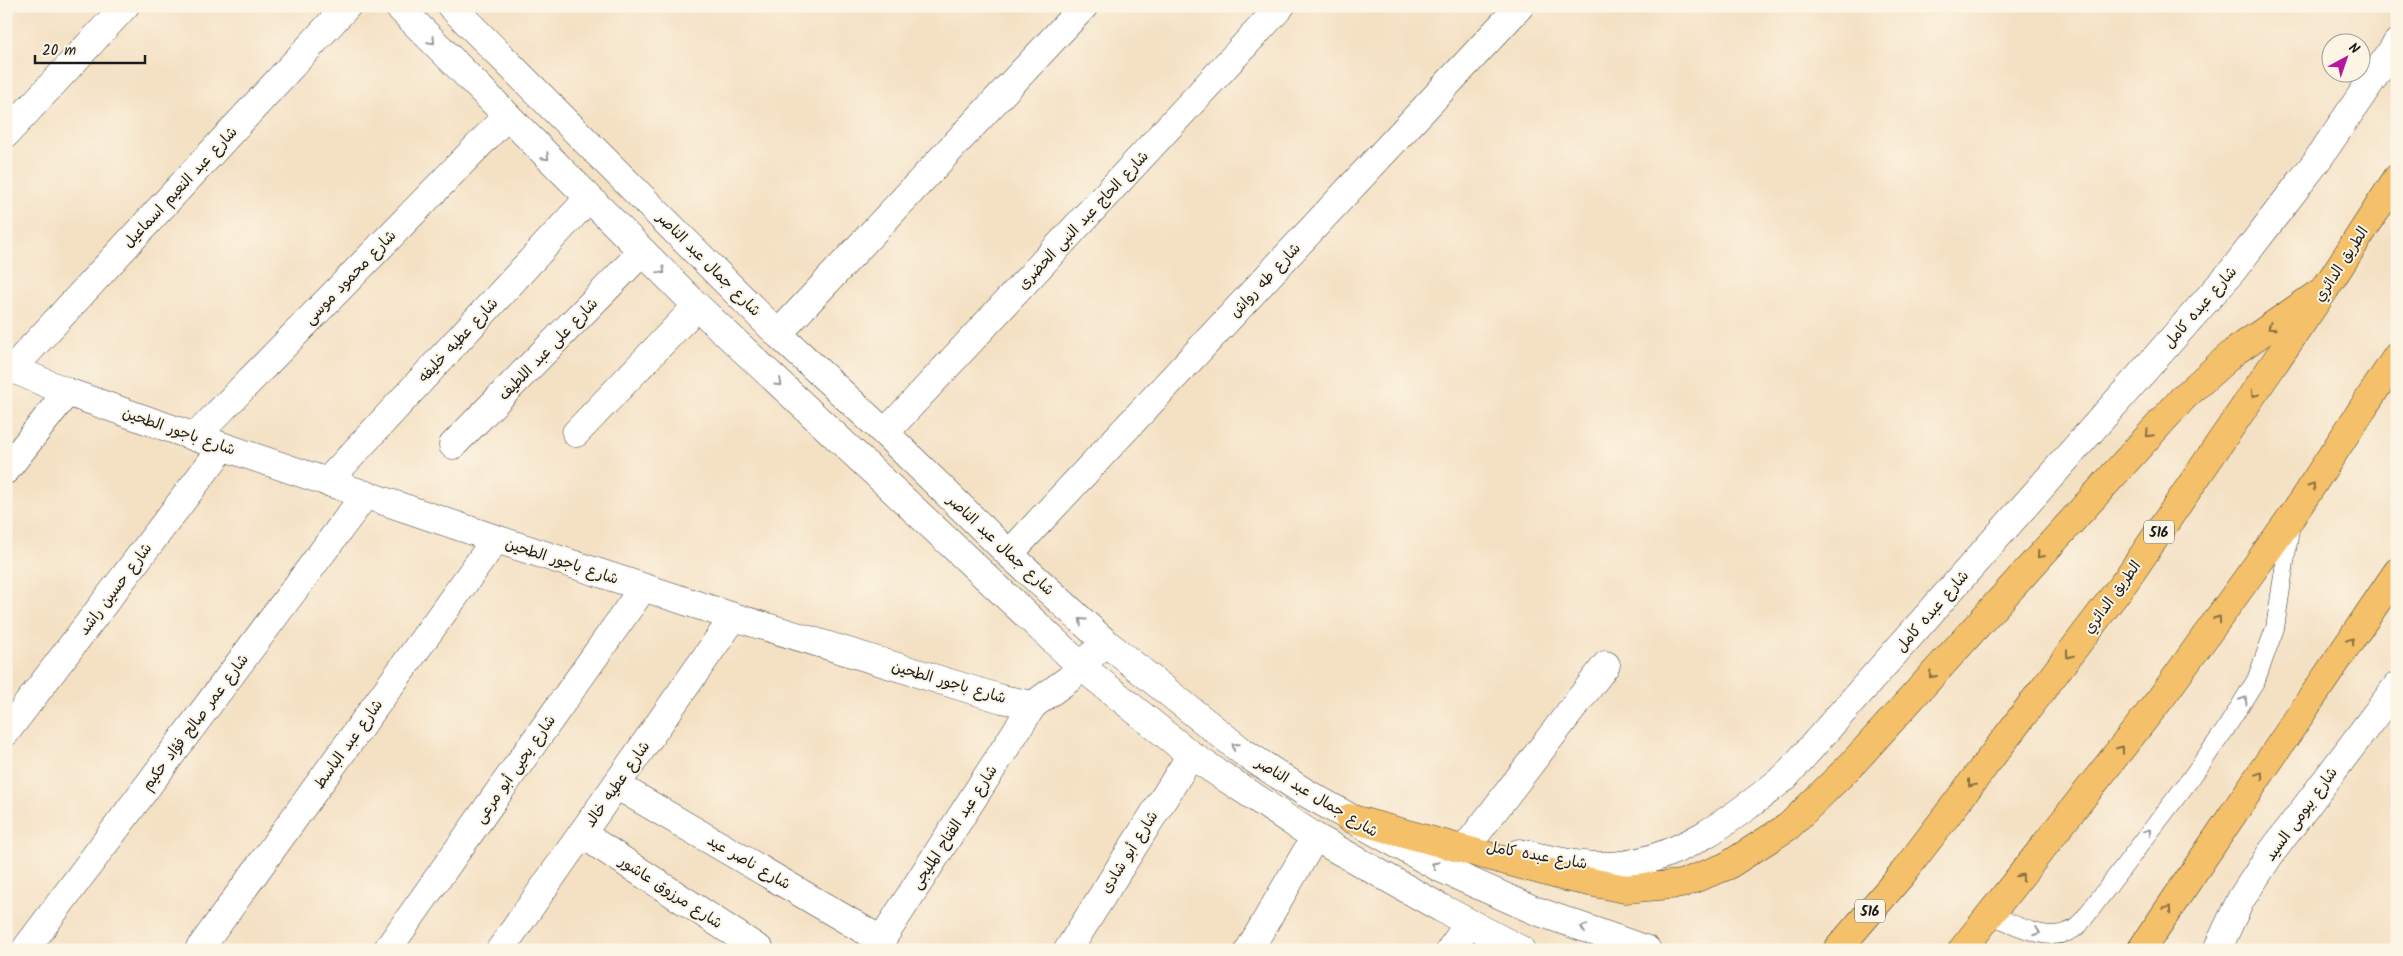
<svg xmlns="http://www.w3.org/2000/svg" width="2403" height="956" font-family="Kalam,'Playpen Sans Arabic',sans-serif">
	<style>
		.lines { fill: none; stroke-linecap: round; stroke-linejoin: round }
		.service-casing { stroke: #3c3a35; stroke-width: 19 }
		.minor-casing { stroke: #3c3a35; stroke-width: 29 }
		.tertiary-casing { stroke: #3c3a35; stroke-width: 29 }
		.motorway-casing { stroke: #3c3a35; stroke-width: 29 }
		.service { stroke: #fff; stroke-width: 18 }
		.minor { stroke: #fff; stroke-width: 28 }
		.tertiary { stroke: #fff; stroke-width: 28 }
		.motorway { stroke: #f4c16a; stroke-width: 28 }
		.oneway { stroke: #999 }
		.oneway2 { stroke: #886e43 }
		.labels { text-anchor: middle; stroke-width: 4; stroke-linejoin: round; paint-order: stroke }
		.shield { fill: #fcf5e5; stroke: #5f5d58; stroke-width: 1 }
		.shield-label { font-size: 14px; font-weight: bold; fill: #1c1c1c }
		.street-label { font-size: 15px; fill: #1c1c1c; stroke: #fcf5e5 }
	</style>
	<rect width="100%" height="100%" fill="#fcf5e5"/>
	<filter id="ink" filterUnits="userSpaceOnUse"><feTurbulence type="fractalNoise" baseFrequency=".02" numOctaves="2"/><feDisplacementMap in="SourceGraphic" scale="10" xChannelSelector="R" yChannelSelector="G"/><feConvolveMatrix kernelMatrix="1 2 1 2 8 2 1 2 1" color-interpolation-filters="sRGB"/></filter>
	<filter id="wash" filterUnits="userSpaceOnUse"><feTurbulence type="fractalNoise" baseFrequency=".0096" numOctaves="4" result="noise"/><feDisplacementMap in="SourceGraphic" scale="20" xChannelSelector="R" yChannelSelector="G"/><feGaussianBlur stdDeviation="1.12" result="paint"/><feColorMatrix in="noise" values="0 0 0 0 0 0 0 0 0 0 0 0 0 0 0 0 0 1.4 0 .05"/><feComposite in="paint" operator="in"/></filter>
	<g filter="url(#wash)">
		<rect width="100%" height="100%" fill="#f4e1c4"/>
	</g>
	<g filter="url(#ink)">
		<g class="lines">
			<defs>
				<path id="service" d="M 1991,915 C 2017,925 2054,948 2079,925 L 2191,778 L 2225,730 L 2256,680 L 2275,628 L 2291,523"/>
				<g id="minor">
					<polyline points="6,134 125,6"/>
					<polyline points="778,334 1084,6"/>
					<polyline points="6,366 67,392 195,437 496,539 734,617 1002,699 1033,705 1069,679 1105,642"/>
					<polyline points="12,369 347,6"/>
					<polyline points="576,433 697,306"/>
					<polyline points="885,433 1281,6"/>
					<polyline points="195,437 506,117"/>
					<polyline points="453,445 642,252"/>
					<polyline points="6,470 67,392"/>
					<polyline points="327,482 588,199"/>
					<polyline points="1009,554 1520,6"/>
					<polyline points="6,732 223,447"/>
					<polyline points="616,785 881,940"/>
					<polyline points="582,834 760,950"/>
					<polyline points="1470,842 1606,665"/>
					<path d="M 1519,853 C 1547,858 1577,867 1606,866 C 1674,865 1735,817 1785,777 L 2233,270 L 2316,162 L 2397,43"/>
					<polyline points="25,950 365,495"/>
					<polyline points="199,950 496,539"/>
					<polyline points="387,950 643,588"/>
					<polyline points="500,950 734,617"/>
					<polyline points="875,950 1033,705"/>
					<polyline points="1068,950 1191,755"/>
					<polyline points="1249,950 1315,837"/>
					<polyline points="1450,950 1469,923"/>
					<polyline points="2217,950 2241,899 2271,853 2397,686"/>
				</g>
				<g id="tertiary">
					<polyline points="398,6 697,306 1082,667 1191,755 1315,837 1441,908 1521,950"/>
					<polyline points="451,6 778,334 885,433 1009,554 1105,642 1243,752 1306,793 1440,868 1534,910 1647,950"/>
				</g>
				<g id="motorway">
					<polyline points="1349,818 1565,877 1625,889 1681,884 1727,866 1789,826 1852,764 2184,397 2234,352 2325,289"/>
					<polyline points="1837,950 1903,873 2126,580 2325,289 2397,178"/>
					<polyline points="1962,950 2161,698 2292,516 2397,356"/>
					<polyline points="2141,950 2397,572"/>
				</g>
			</defs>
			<use href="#service" class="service-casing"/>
			<use href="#minor" class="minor-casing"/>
			<use href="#tertiary" class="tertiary-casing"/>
			<use href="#motorway" class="motorway-casing"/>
			<use href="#service" class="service"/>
			<use href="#minor" class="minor"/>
			<use href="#tertiary" class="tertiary"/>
			<use href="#motorway" class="motorway"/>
		</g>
		<defs><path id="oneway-chevron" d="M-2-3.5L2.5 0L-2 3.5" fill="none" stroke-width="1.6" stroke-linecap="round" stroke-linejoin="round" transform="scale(1.25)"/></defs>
		<g class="oneway">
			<use href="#oneway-chevron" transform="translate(432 41) rotate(46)"/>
			<use href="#oneway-chevron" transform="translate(546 157) rotate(45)"/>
			<use href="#oneway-chevron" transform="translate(662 271) rotate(45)"/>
			<use href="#oneway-chevron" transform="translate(779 383) rotate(43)"/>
			<use href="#oneway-chevron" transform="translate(1082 621) rotate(-138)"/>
			<use href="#oneway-chevron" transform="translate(2244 700) rotate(-58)"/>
			<use href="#oneway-chevron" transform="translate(1235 746) rotate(-141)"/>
			<use href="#oneway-chevron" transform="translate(2148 832) rotate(-53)"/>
			<use href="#oneway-chevron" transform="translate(1435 865) rotate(-152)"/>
			<use href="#oneway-chevron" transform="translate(1584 928) rotate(-161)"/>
			<use href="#oneway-chevron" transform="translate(2037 932) rotate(20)"/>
		</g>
		<g class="oneway2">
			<use href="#oneway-chevron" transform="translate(2271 327) rotate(145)"/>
			<use href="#oneway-chevron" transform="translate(2254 394) rotate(124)"/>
			<use href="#oneway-chevron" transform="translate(2149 434) rotate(133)"/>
			<use href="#oneway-chevron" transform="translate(2312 486) rotate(-57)"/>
			<use href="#oneway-chevron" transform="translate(2040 555) rotate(132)"/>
			<use href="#oneway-chevron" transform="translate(2218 619) rotate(-54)"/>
			<use href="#oneway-chevron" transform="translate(2351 641) rotate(-56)"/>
			<use href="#oneway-chevron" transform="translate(2069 655) rotate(127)"/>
			<use href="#oneway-chevron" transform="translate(1932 675) rotate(132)"/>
			<use href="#oneway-chevron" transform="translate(2121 749) rotate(-52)"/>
			<use href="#oneway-chevron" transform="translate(2260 775) rotate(-56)"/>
			<use href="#oneway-chevron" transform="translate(1971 784) rotate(127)"/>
			<use href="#oneway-chevron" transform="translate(2021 877) rotate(-52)"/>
			<use href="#oneway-chevron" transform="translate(2168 909) rotate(-56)"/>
		</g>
	</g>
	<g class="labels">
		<g class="shield">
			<rect x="2144" y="520.5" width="30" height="23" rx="4"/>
			<rect x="1855" y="899.5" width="30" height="23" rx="4"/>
		</g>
		<g class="shield-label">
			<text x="2159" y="537">516</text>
			<text x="1870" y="916">516</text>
		</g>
		<g class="street-label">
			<text transform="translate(180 187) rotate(-47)" y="5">شارع عبد النعيم اسماعيل</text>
			<text transform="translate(1083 220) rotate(-47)" y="5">شارع الحاج عبد النبى الحضرى</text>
			<text transform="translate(709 264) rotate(45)" y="5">شارع جمال عبد الناصر</text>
			<text transform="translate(2341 264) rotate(-57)" y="5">الطريق الدائري</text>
			<text transform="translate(350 277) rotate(-46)" y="5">شارع محمود موسى</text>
			<text transform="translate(1265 280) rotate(-47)" y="5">شارع طه رواش</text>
			<text transform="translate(2200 307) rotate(-49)" y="5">شارع عبده كامل</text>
			<text transform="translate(458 340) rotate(-47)" y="5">شارع عطيه خليفه</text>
			<text transform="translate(548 349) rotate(-46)" y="5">شارع على عبد اللطيف</text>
			<text transform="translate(179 431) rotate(19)" y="5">شارع باجور الطحين</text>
			<text transform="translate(1001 545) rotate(43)" y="5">شارع جمال عبد الناصر</text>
			<text transform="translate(562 561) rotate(18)" y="5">شارع باجور الطحين</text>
			<text transform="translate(115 589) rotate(-53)" y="5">شارع حسين راشد</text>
			<text transform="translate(2112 597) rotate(-54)" y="5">الطريق الدائري</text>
			<text transform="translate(1932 611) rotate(-49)" y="5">شارع عبده كامل</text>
			<text transform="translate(949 682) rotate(16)" y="5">شارع باجور الطحين</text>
			<text transform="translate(195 722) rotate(-53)" y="5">شارع عمر صالح فؤاد حكيم</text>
			<text transform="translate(348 744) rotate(-54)" y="5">شارع عبد الباسط</text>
			<text transform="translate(515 769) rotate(-55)" y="5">شارع يحيى أبو مرعى</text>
			<text transform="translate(617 784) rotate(-55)" y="5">شارع عطيه خالد</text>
			<text transform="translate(1317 797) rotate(31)" y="5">شارع جمال عبد الناصر</text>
			<text transform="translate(2301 814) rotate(-54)" y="5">شارع بيومى السيد</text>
			<text transform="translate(954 827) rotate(-57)" y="5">شارع عبد الفتاح المليجى</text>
			<text transform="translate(1129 852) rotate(-58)" y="5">شارع أبو شادى</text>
			<text transform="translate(1537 855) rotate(10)" y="5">شارع عبده كامل</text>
			<text transform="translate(749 862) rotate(30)" y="5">شارع ناصر عيد</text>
			<text transform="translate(671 892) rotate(33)" y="5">شارع مرزوق عاشور</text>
		</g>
	</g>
	<rect width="2403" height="956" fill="none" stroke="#fcf5e5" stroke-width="25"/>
	<g transform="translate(2346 58) rotate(40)"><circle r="24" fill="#fcf5e5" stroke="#a29e95"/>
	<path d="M0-4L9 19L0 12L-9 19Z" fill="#b5179e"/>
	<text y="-8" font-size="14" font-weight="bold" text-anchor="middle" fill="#1c1c1c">N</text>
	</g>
	<path d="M35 55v8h110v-8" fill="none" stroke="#1c1c1c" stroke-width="2.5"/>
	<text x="42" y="55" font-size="15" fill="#1c1c1c" stroke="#fcf5e5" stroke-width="4" paint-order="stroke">20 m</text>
</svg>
